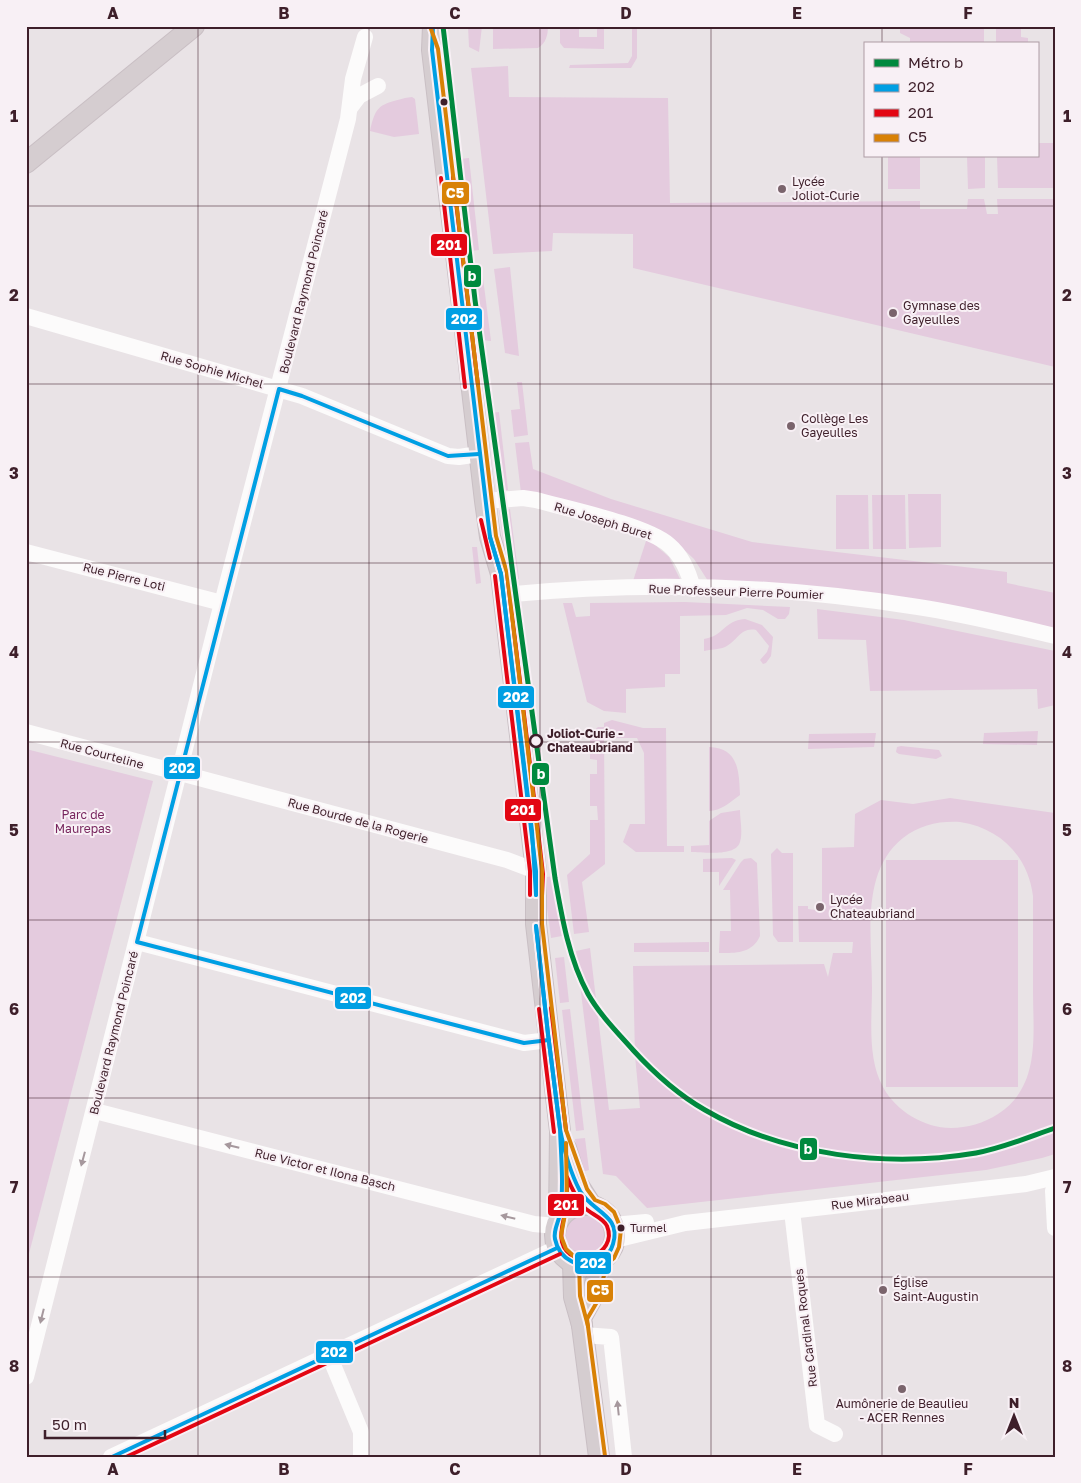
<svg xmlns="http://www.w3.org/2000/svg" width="1081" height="1483" font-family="'Golos Text',sans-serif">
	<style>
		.green { fill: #e4cbde; fill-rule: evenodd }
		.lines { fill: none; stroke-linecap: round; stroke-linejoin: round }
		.major-casing { stroke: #c9bfc4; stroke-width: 22 }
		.minor { stroke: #fcfbfb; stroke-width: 16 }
		.major { stroke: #d5cdd0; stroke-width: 20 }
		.bus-1-casing { stroke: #f8f0f5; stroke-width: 8 }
		.bus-2-casing { stroke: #f8f0f5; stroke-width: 8 }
		.bus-3-casing { stroke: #f8f0f5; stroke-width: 8 }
		.bus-1 { stroke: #009fe3; stroke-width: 4 }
		.bus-2 { stroke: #e30613; stroke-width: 4 }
		.bus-3 { stroke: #d88106; stroke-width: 4 }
		.metro-1-casing { stroke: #f8f0f5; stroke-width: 9 }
		.metro-1 { stroke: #00893e; stroke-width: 5 }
		.oneway { fill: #a6989d }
		.grid { fill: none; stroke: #3e1f2a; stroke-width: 1; stroke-opacity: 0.55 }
		.bus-dot { fill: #3e1f2a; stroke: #f8f0f5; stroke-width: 2 }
		.poi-dot { fill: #7a646c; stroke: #f8f0f5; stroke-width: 2 }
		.stop-dot { fill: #f8f0f5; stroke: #3e1f2a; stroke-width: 2.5 }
		.labels { text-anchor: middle; stroke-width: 4; stroke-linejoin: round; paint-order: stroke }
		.bus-label { font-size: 11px; fill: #3e1f2a; stroke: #f8f0f5; text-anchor: start }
		.poi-label { font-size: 12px; fill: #3e1f2a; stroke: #f8f0f5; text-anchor: start }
		.street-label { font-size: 12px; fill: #3e1f2a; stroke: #f8f0f5 }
		.stop-label { font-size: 12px; font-weight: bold; fill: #3e1f2a; stroke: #f8f0f5; text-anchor: start }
		.park-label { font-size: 12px; fill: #78265e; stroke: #f8f0f5 }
		.line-badge { stroke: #f8f0f5; stroke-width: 2 }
		.badge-label { font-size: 14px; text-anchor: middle; font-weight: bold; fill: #fff }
		.neatline { fill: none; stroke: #3e1f2a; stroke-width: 2 }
		.grid-label { font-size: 16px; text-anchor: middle; font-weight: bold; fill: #3e1f2a }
	</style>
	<rect width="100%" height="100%" fill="#e9e3e6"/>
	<g class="green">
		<polygon points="468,26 482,26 479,52 469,47"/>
		<path d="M 493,26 L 548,26 C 548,35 546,43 538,48 L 493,49 Z"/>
		<polygon points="560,26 579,26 579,37 597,37 597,26 604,26 604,49 564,48 560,43"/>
		<polygon points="632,26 637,26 637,58 631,68 569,68 570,65 628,63 632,56"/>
		<polygon points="900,26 984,26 984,44 910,44 910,38 900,33"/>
		<polygon points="996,26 1021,26 1021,37 1028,38 1028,44 996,44"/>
		<polygon points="508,66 509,97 668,98 670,203 920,201 920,209 967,209 968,199 984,199 987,214 998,214 997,199 1055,199 1055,367 633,268 633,234 553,233 552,251 493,254 471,68"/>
		<path d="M 405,98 L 412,97 L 415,99 L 419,134 L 394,137 L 370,131 C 376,104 380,105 405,98 Z"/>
		<polygon points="1037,143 1055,143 1055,188 998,188 997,156 1037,156"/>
		<rect x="888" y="156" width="32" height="33"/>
		<polygon points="967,156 985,156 985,188 968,189"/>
		<polygon points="469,158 479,250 471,251 460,159"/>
		<polygon points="510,267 519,356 505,353 494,269"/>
		<polygon points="482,270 491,341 482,340 473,271"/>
		<polygon points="517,382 522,382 528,435 514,437 511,410 520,409"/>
		<polygon points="499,412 508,490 499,491 491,413"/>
		<polygon points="529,442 533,469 611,499 752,542 1007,572 1007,583 1055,593 1055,629 708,581 694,559 678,544 521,493 515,443"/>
		<polygon points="908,494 941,494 941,547 909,548"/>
		<polygon points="836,495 868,495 869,549 836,549"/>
		<polygon points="872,495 905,495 906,549 873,549"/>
		<polygon points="510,509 519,579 511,577 505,556 499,510"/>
		<polygon points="647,538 669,557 681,581 633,581"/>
		<polygon points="472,547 477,547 481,583 476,584"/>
		<polygon points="685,602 790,607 789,614 785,619 778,619 763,610 747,608 726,615 680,616 680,674 665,674 665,687 626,689 626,713 604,711 587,702 563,603 572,603 576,617 590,616 590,603"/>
		<polygon points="817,609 904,620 1055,651 1055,705 1038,709 1037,689 870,691 866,640 818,639"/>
		<path d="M 745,619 L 762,625 L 773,637 L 771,656 L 766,663 L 763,664 L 760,660 L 767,652 L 769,646 L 756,630 C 740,627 737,642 725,647 C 718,650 711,649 704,651 L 704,639 C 724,636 723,621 745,619 Z"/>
		<polygon points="612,720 643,728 666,728 667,846 684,846 684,852 636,852 623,842 630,824 645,824 644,753 637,738 604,738 605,864 582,882 589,932 574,934 567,875 590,854 590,820 598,820 597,806 590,806 590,774 597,774 597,760 590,759 590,734 598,727 604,727 604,723"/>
		<polygon points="1038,731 1037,745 983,744 984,733"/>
		<polygon points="876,733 874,747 808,749 809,734"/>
		<polygon points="901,746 939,750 942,756 936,759 899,754 896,752 897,747"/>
		<path d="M 709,747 C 739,748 739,772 740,795 C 730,802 721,811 709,811 Z"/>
		<polygon points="26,749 153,781 26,1265"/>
		<path d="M 950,798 L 1055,813 L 1055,1154 L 1042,1158 L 986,1170 L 647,1208 L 616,1176 L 603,1174 L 576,951 L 590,948 L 609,1110 L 640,1108 L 635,1056 L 633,966 L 824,964 L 828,977 L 833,953 L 852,953 L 853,942 L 799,942 L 798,906 L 808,906 L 808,909 L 822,911 L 822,848 L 854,847 L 855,814 L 881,800 L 913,804 ZM 960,822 C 1000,828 1028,856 1033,896 C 1033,928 1033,959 1033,991 C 1033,1035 1041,1086 998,1114 C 984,1123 967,1128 951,1128 C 924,1128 896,1111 883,1087 C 867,1058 872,1019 872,987 C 872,938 860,872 903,838 C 920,825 938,821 960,822 Z"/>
		<path d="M 740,810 C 740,820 743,833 740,842 C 736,857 703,852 691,852 L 691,846 L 709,845 L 709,821 L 721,813 Z"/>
		<polygon points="777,848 782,853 793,853 793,942 778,942 773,935 771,854"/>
		<polygon points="732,858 736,860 719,886 719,872 703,872 703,859"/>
		<path d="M 751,858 L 757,863 L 760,936 C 752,954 735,953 719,953 L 720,931 L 731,931 L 730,890 L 723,890 L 741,862 L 744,859 Z"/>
		<polygon points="1018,860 1018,1087 886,1087 886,860"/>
		<polygon points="554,876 562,936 551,938 546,901 547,877"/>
		<polygon points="709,942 709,952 634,952 634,943"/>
		<polygon points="564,957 569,1002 560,1003 555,958"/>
		<polygon points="570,1009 584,1130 576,1131 562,1010"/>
		<polygon points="585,1138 589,1170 580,1173 575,1139"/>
		<circle cx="585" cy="1237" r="21"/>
	</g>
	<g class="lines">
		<defs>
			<g id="major">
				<polyline points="433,26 432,50 485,501 490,537 501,574 536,871 536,924 560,1131 559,1218"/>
				<polyline points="26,163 194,26"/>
				<polyline points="566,1148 577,1183 591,1205"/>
				<circle cx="585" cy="1235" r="30"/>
				<polyline points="573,1263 574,1297 582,1325"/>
				<polyline points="599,1457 581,1318 591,1300 601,1260"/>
			</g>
		</defs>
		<use href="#major" class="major-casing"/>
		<g class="minor">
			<polyline points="350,108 359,96 378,86"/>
			<polyline points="26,316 302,396 448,456 459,457 479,454"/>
			<path d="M 485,501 L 523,498 L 536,500 C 568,509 646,525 669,545 C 681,555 689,573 693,589"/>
			<polyline points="26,552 222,603"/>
			<path d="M 503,595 C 640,581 782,585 918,607 C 964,614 1009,625 1055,636"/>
			<polyline points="26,732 507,860 536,871"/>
			<polyline points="137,942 524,1043 549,1040"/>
			<polyline points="95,1111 534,1224 556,1226"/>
			<polyline points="1055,1184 1053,1191 1055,1228"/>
			<polyline points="792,1211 817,1425 835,1434"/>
			<polyline points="613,1225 646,1222"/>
			<polyline points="615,1240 685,1223 1026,1184 1055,1177"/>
			<polyline points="583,1335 611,1337 624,1457"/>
			<polyline points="329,1355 361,1432 361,1457"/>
			<polyline points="26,1377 214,634 348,119 353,79 365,37"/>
			<polyline points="111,1457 557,1248"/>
		</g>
		<use href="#major" class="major"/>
		<defs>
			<g id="bus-1">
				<polyline points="433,26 432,50 490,537"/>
				<polyline points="479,454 448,456 302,396 279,389 137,942 524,1043 549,1040"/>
				<polyline points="490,537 501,574"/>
				<polyline points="490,537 501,574"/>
				<polyline points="501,574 532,831 536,895"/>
				<polyline points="501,574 536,871 536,895"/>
				<polyline points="536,926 543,989"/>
				<polyline points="536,926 543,989"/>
				<polyline points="543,989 548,1034"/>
				<polyline points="543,989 548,1034"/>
				<polyline points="548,1034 560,1129"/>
				<polyline points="548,1034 560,1129"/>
				<path d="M 560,1129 C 564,1150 570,1172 580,1191 C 592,1212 622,1215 613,1244 C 611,1252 606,1257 599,1261 C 580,1271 559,1259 555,1239 C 553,1230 559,1222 560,1213 C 564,1186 561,1157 560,1129 Z"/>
				<polyline points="112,1457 557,1248"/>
			</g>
			<g id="bus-2">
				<polyline points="453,177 478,385"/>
				<polyline points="441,178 465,387"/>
				<polyline points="481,520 490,558"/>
				<polyline points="507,573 538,831 543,874 542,896"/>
				<polyline points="495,576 530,871 530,895"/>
				<polyline points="551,1008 566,1130"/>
				<polyline points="539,1009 554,1132"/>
				<path d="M 567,1177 C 571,1187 576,1198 584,1207 C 590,1214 603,1217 607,1226 C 619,1255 570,1272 562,1242 C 559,1230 565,1218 566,1207 C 567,1197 567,1187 567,1177 Z"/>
				<polyline points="126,1457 560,1254"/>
			</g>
			<g id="bus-3">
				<polyline points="430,26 438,49 496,536 507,573 542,870 542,924 566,1130 587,1189 595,1200 605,1204 614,1212 621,1229 619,1247 614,1258 607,1264 597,1302 587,1319 605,1456"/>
				<polyline points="566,1143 567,1203 561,1236 566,1249 579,1261 580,1296 588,1326"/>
			</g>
		</defs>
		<use href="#bus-1" class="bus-1-casing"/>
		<use href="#bus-2" class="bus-2-casing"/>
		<use href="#bus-3" class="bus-3-casing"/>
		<use href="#bus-1" class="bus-1"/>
		<use href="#bus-2" class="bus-2"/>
		<use href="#bus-3" class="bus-3"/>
		<defs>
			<path id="metro-1" d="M 443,26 L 475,300 L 555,878 C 562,918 569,959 588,994 C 600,1015 617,1032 633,1050 C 654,1073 677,1094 705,1110 C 784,1156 887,1168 976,1153 C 1003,1148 1029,1137 1055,1128"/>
		</defs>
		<use href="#metro-1" class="metro-1-casing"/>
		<use href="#metro-1" class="metro-1"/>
	</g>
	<defs><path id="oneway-solid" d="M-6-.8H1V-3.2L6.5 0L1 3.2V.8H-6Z" transform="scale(1.25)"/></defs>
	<g class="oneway">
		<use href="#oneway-solid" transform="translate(232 1146) rotate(-166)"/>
		<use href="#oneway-solid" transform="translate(83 1159) rotate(105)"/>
		<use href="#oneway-solid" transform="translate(508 1217) rotate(-166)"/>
		<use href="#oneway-solid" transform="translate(42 1316) rotate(104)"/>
		<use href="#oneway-solid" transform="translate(618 1408) rotate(-96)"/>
	</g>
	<path class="grid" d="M 198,26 L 198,1457M 369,26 L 369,1457M 540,26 L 540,1457M 711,26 L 711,1457M 882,26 L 882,44M 882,156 L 882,1457M 26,206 L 1055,206M 26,384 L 1055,384M 26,563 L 1055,563M 26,742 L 1055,742M 26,920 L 1055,920M 26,1098 L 1055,1098M 26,1277 L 1055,1277"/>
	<g class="bus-dot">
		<circle cx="444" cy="102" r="4.5"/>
		<circle cx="621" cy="1228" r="4.5"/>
	</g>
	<g class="poi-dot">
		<circle cx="782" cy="189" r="5"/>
		<circle cx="893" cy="313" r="5"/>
		<circle cx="791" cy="426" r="5"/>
		<circle cx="820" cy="907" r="5"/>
		<circle cx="883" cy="1290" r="5"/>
		<circle cx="902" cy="1389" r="5"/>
	</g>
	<circle class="stop-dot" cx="536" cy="741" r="6"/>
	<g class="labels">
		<g class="bus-label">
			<text x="630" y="1232">Turmel</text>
		</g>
		<g class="poi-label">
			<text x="792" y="186">Lycée<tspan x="792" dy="14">Joliot-Curie</tspan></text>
			<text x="903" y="310">Gymnase des<tspan x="903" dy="14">Gayeulles</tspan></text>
			<text x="801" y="423">Collège Les<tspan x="801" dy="14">Gayeulles</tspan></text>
			<text x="830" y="904">Lycée<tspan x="830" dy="14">Chateaubriand</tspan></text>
			<text x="893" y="1287">Église<tspan x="893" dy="14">Saint-Augustin</tspan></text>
			<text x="902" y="1408" text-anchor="middle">Aumônerie de Beaulieu<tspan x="902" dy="14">- ACER Rennes</tspan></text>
		</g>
		<g class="street-label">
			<text transform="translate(304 292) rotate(-76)" y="4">Boulevard Raymond Poincaré</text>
			<text transform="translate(212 370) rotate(16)" y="4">Rue Sophie Michel</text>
			<text transform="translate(603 521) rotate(17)" y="4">Rue Joseph Buret</text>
			<text transform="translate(124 577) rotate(14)" y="4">Rue Pierre Loti</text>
			<text transform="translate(736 592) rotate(2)" y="4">Rue Professeur Pierre Poumier</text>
			<text transform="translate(102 754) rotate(15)" y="4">Rue Courteline</text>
			<text transform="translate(358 821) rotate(15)" y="4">Rue Bourde de la Rogerie</text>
			<text transform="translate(114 1033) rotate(-76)" y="4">Boulevard Raymond Poincaré</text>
			<text transform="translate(325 1170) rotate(14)" y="4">Rue Victor et Ilona Basch</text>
			<text transform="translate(870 1201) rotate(-7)" y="4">Rue Mirabeau</text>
			<text transform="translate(806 1328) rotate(-97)" y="4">Rue Cardinal Roques</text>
		</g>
		<g class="stop-label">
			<text x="547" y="738">Joliot-Curie -<tspan x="547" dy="14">Chateaubriand</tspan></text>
		</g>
		<g class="park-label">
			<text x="83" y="819">Parc de<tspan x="83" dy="14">Maurepas</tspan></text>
		</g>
	</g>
	<g class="line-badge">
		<rect x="441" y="181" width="29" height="24" rx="5" fill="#d88106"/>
		<rect x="430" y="233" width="38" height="24" rx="5" fill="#e30613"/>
		<rect x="463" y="264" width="19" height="24" rx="5" fill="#00893e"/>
		<rect x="445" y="307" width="38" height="24" rx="5" fill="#009fe3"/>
		<rect x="497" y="685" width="38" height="24" rx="5" fill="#009fe3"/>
		<rect x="163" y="756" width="38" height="24" rx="5" fill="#009fe3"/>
		<rect x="531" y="762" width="19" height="24" rx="5" fill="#00893e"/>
		<rect x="504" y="798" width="38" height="24" rx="5" fill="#e30613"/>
		<rect x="334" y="986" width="38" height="24" rx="5" fill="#009fe3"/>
		<rect x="799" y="1137" width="19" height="24" rx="5" fill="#00893e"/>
		<rect x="547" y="1193" width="38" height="24" rx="5" fill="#e30613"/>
		<rect x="574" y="1251" width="38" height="24" rx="5" fill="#009fe3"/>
		<rect x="586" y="1279" width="28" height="24" rx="5" fill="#d88106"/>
		<rect x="315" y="1340" width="39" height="24" rx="5" fill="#009fe3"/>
	</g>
	<g class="badge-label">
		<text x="455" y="198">C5</text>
		<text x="449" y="250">201</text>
		<text x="472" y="281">b</text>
		<text x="464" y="324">202</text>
		<text x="516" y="702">202</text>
		<text x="182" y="773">202</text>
		<text x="541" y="779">b</text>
		<text x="523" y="815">201</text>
		<text x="353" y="1003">202</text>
		<text x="808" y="1154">b</text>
		<text x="566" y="1210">201</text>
		<text x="593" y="1268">202</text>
		<text x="600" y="1295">C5</text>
		<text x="334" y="1357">202</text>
	</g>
	<rect width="1081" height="1483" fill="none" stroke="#f8f0f5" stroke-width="55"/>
	<rect x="864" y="42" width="175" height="115" fill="#f8f0f5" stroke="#ae9ca4"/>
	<rect x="874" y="59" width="25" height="8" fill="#00893e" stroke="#ae9ca4"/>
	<text x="908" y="68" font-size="15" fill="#3e1f2a">Métro b</text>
	<rect x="874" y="84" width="25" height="8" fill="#009fe3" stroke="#ae9ca4"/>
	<text x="908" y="92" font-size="15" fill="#3e1f2a">202</text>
	<rect x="874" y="109" width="25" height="8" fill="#e30613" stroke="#ae9ca4"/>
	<text x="908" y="118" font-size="15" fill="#3e1f2a">201</text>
	<rect x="874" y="134" width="25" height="8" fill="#d88106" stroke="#ae9ca4"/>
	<text x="908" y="142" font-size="15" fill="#3e1f2a">C5</text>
	<g transform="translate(1014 1416)" stroke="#f8f0f5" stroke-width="4" paint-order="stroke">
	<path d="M0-4L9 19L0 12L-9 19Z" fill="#3e1f2a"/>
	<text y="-8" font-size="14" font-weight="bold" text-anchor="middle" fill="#3e1f2a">N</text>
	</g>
	<path d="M45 1430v8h120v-8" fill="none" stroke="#3e1f2a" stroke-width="2.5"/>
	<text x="52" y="1430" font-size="15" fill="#3e1f2a" stroke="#f8f0f5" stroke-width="4" paint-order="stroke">50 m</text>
	<rect x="28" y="28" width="1026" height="1428" class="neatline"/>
	<g class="grid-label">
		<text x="113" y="19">A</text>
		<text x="284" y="19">B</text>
		<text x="455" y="19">C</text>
		<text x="626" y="19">D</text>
		<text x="797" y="19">E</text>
		<text x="968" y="19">F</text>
		<text x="14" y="122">1</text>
		<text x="1067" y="122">1</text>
		<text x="14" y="301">2</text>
		<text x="1067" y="301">2</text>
		<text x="14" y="479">3</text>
		<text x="1067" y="479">3</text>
		<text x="14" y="658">4</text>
		<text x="1067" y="658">4</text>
		<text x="14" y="836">5</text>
		<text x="1067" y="836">5</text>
		<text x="14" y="1015">6</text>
		<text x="1067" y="1015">6</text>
		<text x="14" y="1193">7</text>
		<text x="1067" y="1193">7</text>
		<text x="14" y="1372">8</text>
		<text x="1067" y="1372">8</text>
		<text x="113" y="1475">A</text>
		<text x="284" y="1475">B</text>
		<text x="455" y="1475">C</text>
		<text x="626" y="1475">D</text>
		<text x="797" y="1475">E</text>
		<text x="968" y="1475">F</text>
	</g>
</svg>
